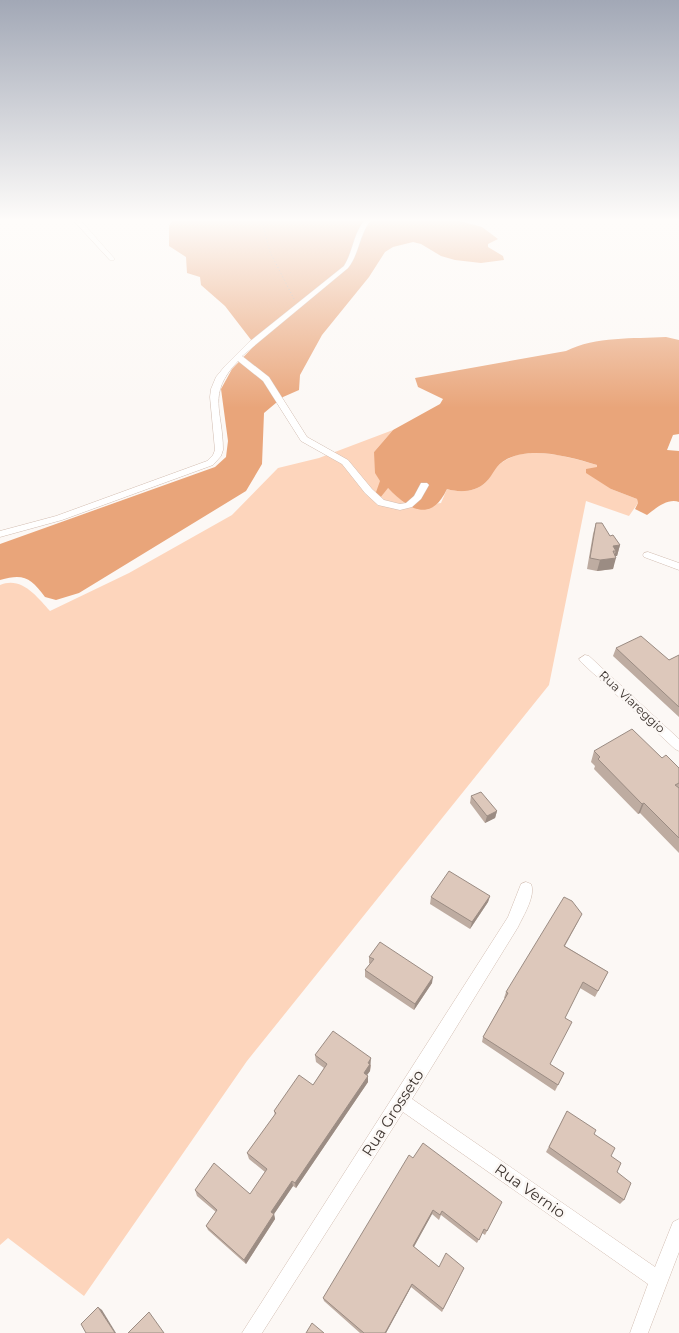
<svg xmlns="http://www.w3.org/2000/svg" width="679" height="1333" font-family="Montserrat,sans-serif">
	<style>
		.green { fill: #fdd5bc }
		.forest { fill: #e9a57a }
		.lines { fill: none; stroke-linecap: round; stroke-linejoin: round }
		.minor-casing { stroke: #d2bdb1; stroke-width: 1 }
		.path { stroke: #aca6a2; stroke-width: 1; stroke-dasharray: 1 2.5; stroke-linecap: butt }
		.minor { fill: #fff; fill-rule: evenodd }
		.wall { fill: #beaca1 }
		.shaded-wall { fill: #9b8c83 }
		.building { fill: #ddc8bb; stroke: #9b8c83 }
		.labels { text-anchor: middle; stroke-width: 5; stroke-linejoin: round; paint-order: stroke }
		.street-label { font-size: 12px; fill: #3d342f; stroke: #fcf8f5 }
		.near-street-label { font-size: 15px; fill: #3d342f; stroke: #fcf8f5 }
	</style>
	<rect width="100%" height="100%" fill="#fcf8f5"/>
	<path class="green" d="M 393,430 L 374,452 L 388,488 L 409,507 L 441,503 L 447,489 C 460,493 476,492 486,482 C 489,479 490,475 492,472 C 498,464 508,458 517,455 C 543,449 572,458 597,465 L 611,489 L 637,499 L 638,503 L 629,516 L 586,501 L 549,685 L 247,1061 L 84,1296 L 8,1238 L 0,1245 L 0,585 C 22,576 37,597 50,611 L 129,573 L 232,515 L 278,468 L 319,458 Z"/>
	<g class="forest">
		<path d="M 172,221 L 460,221 L 482,227 L 498,239 L 488,244 L 488,247 L 503,256 L 504,260 L 481,263 L 455,260 L 441,256 L 421,244 L 413,242 L 393,247 L 385,252 L 369,277 L 322,335 L 300,375 L 299,390 L 283,397 L 264,413 L 262,464 L 246,491 L 79,593 L 56,600 L 45,597 C 31,578 24,573 0,580 L 0,544 L 215,467 L 226,457 L 228,441 L 221,389 L 232,369 L 255,345 L 225,306 L 201,285 L 200,277 L 187,273 L 186,257 L 169,246 L 169,226 Z"/>
		<path d="M 666,337 L 679,340 L 679,434 L 673,435 L 667,450 L 679,451 L 679,502 C 668,498 656,508 647,515 L 635,509 L 638,503 L 637,499 L 611,489 L 586,473 L 586,469 L 597,467 L 597,465 C 570,457 533,446 507,459 C 495,465 494,474 486,482 C 476,492 460,493 447,489 C 431,523 409,510 388,488 L 380,498 L 375,495 L 380,481 L 375,473 L 374,452 L 393,430 L 440,404 L 443,399 L 418,387 L 415,378 L 566,351 C 596,336 633,339 666,337 Z"/>
	</g>
	<g class="lines">
		<defs>
			<g id="minor">
				<polygon points="74,221 81,221 114,258 114,260 110,260"/>
				<path d="M 364,221 L 370,221 C 359,236 359,254 348,268 L 242,356 L 269,377 L 307,437 L 348,460 L 372,489 L 384,500 L 400,504 L 406,503 L 414,496 L 421,483 L 427,483 L 429,485 L 421,499 L 412,507 L 400,510 L 378,505 L 365,493 L 342,464 L 301,441 L 263,381 L 238,361 C 206,395 223,410 223,450 L 221,456 L 213,465 L 62,520 L 0,537 L 0,531 L 56,516 L 207,461 L 213,455 L 215,450 L 210,397 L 211,389 L 216,377 L 225,366 L 249,342 L 344,266 C 353,252 353,235 364,221 Z"/>
				<polygon points="648,552 679,563 679,570 644,557 643,555 644,553"/>
				<polygon points="585,655 589,656 679,739 679,751 675,749 581,662 579,659"/>
				<path d="M 526,882 L 531,884 C 536,896 523,916 518,927 L 412,1099 L 655,1267 L 673,1222 L 679,1219 L 679,1252 L 648,1333 L 630,1333 L 648,1284 L 403,1112 L 262,1333 L 242,1333 L 508,917 L 521,884 Z"/>
			</g>
		</defs>
		<use href="#minor" class="minor-casing"/>
		<polyline class="path" points="262,221 270,252 294,299"/>
		<use href="#minor" class="minor"/>
	</g>
	<g class="wall">
		<polygon points="596,523 620,545 617,556 615,556 613,569 597,571 587,569 593,534"/>
		<polygon points="616,648 669,660 679,655 679,717 613,656"/>
		<polygon points="594,751 662,758 679,768 679,853 640,813 638,814 594,769 595,766 591,762"/>
		<polygon points="471,796 497,811 495,818 485,823 470,803"/>
		<polygon points="490,896 488,902 470,929 430,904 431,897"/>
		<polygon points="579,920 565,946 608,972 595,997 580,988 565,1018 550,1064 564,1073 555,1091 482,1042 483,1037 505,998 504,998 506,992"/>
		<polygon points="369,957 432,983 414,1010 365,977 365,970 370,964 369,963"/>
		<polygon points="315,1055 371,1065 370,1071 367,1075 368,1082 296,1188 293,1186 274,1214 275,1219 246,1264 208,1230 206,1226 216,1212 197,1196 195,1190 250,1194 265,1172 249,1159 247,1153 275,1116 274,1111 313,1085 324,1068 316,1062"/>
		<polygon points="567,1111 611,1156 617,1172 624,1200 620,1204 546,1152"/>
		<polygon points="413,1158 502,1202 485,1235 482,1233 477,1243 441,1215 439,1220 432,1214 414,1247 439,1267 464,1268 442,1312 411,1287 386,1333 360,1333 324,1301 323,1298"/>
	</g>
	<g class="shaded-wall">
		<polygon points="620,545 617,556 614,556 616,551 613,546"/>
		<polygon points="616,558 613,569 597,571 600,560"/>
		<polygon points="644,803 640,813 638,814 642,804"/>
		<polygon points="497,811 495,818 485,823 487,816"/>
		<polygon points="490,896 488,902 470,929 472,922"/>
		<polygon points="433,977 432,983 414,1010 415,1004"/>
		<polygon points="371,1058 370,1071 364,1079 364,1073 368,1063"/>
		<polygon points="368,1076 368,1082 296,1188 295,1183"/>
		<polygon points="292,1181 293,1186 272,1217 271,1212"/>
		<polygon points="433,1210 432,1214 412,1250 413,1246"/>
		<polygon points="274,1214 275,1219 246,1264 244,1260"/>
		<polygon points="412,1284 411,1287 386,1333 385,1333"/>
		<polygon points="98,1307 102,1310 116,1333 115,1333"/>
	</g>
	<g class="building">
		<polygon points="596,523 602,523 610,536 613,535 620,545 613,546 616,551 613,551 616,558 600,560 590,558"/>
		<polygon points="641,636 669,660 679,655 679,707 616,648"/>
		<polygon points="632,729 662,758 666,755 679,768 679,783 675,785 679,788 679,838 644,803 642,804 598,759 600,757 594,751"/>
		<polygon points="481,792 497,811 487,816 471,796"/>
		<polygon points="449,871 490,896 472,922 431,897"/>
		<polygon points="564,897 572,901 582,914 564,946 608,972 598,991 583,982 565,1018 572,1022 550,1064 564,1073 558,1085 483,1037 508,993 506,992"/>
		<polygon points="380,942 433,977 415,1004 365,970 374,959 369,957"/>
		<polygon points="333,1031 371,1058 368,1063 370,1064 364,1073 368,1076 295,1183 292,1181 271,1212 274,1214 244,1260 206,1226 217,1210 195,1190 214,1163 250,1194 267,1169 247,1153 276,1113 274,1111 299,1075 313,1085 327,1064 315,1055"/>
		<polygon points="567,1111 596,1130 594,1134 615,1148 611,1156 621,1163 617,1172 631,1183 624,1200 549,1147"/>
		<polygon points="423,1143 502,1202 487,1231 484,1229 479,1240 442,1211 440,1215 433,1210 413,1246 439,1267 446,1253 464,1268 443,1309 412,1284 385,1333 364,1333 323,1298 409,1155 413,1158"/>
		<polygon points="98,1307 115,1333 86,1333 81,1324"/>
		<polygon points="149,1312 164,1333 128,1333"/>
		<polygon points="312,1323 324,1333 306,1333"/>
	</g>
	<linearGradient id="sky" x2="0" y2="1"><stop stop-color="#a2a8b6"/><stop offset="0.54" stop-color="#fefcfa"/><stop offset="1" stop-color="#fefcfa" stop-opacity="0"/></linearGradient>
	<rect width="679" height="408" fill="url(#sky)"/>
	<g class="labels">
		<g class="street-label">
			<text transform="translate(632 702) rotate(43)" y="4">Rua Viareggio</text>
		</g>
		<g class="near-street-label">
			<text transform="translate(393 1113) rotate(-57)" y="5">Rua Grosseto</text>
			<text transform="translate(530 1191) rotate(35)" y="5">Rua Vernio</text>
		</g>
	</g>
</svg>
